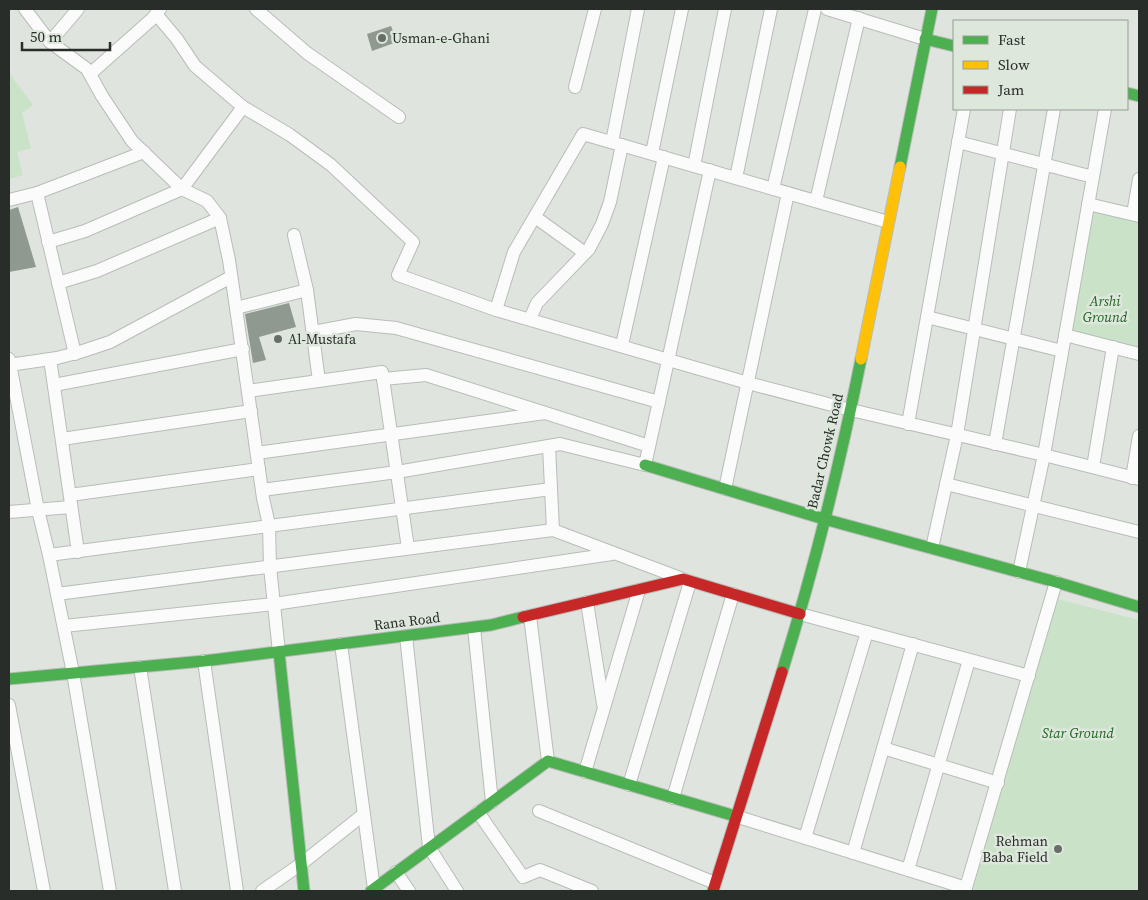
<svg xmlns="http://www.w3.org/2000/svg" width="1148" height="900" font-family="'Source Serif 4',serif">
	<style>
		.green { fill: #cae3c8 }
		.building { fill: #8f998f }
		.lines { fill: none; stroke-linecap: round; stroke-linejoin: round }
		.street-casing { stroke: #b8bdb8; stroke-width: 14 }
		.fast-casing { stroke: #b8bdb8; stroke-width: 13 }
		.slow-casing { stroke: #b8bdb8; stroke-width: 13 }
		.jam-casing { stroke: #b8bdb8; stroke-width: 13 }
		.street { stroke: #fafbfa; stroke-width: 12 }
		.fast { stroke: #4caf50; stroke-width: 11 }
		.slow { stroke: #ffc107; stroke-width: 11 }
		.jam { stroke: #c62828; stroke-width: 11 }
		.poi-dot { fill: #696d69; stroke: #dde7dc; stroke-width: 2 }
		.labels { text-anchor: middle; stroke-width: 5; stroke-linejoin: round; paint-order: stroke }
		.poi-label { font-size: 14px; fill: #292d29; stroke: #dde7dc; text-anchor: start }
		.park-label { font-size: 14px; font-style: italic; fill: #236424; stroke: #dde7dc }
		.street-label { font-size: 14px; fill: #292d29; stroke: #dde7dc }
	</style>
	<rect width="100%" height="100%" fill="#dfe4df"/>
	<g class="green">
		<polygon points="9,73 33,105 22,113 31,148 17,152 23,175 9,179"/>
		<polygon points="1088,204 1139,216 1139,354 1065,335"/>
		<polygon points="1054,598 1139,620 1139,891 965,891"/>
	</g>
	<g class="building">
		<polygon points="391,26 397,42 372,51 367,34"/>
		<polygon points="18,207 36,267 9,272 9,210"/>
		<polygon points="289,303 296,327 259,337 266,360 253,363 245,314"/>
	</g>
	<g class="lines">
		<defs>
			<g id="street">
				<polyline points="25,9 50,42 87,69 102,96 132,141 182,189 207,201 220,218 229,260 236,308 263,498 269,525 270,567 279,652"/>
				<polyline points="256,9 307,53 399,117"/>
				<polyline points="827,9 925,39"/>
				<polyline points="156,14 177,39 195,66 243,107 290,135 331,165 413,242 398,275 496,310 748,383 851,410 1044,455 1139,479"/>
				<polyline points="50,42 78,9"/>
				<polyline points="90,74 153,18 160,9"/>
				<polyline points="575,87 595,9"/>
				<polyline points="612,142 638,9"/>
				<polyline points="958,142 1093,177"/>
				<polyline points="652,153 682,9"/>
				<polyline points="694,166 725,9"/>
				<polyline points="736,178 771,9"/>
				<polyline points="773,189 815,9"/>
				<polyline points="37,193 75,354"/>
				<polyline points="9,200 37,193 144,152"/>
				<polyline points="816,201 859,18"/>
				<polyline points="1088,204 1139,216"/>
				<polyline points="1133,214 1139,179"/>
				<polyline points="535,217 585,253"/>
				<polyline points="294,235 307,290 319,381"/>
				<polyline points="48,242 85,231 182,189 243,107"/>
				<polyline points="58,283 97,271 220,218"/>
				<polyline points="236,308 307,290"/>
				<polyline points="496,310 514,252 583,134 888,222"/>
				<polyline points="927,317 1062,351"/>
				<polyline points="530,319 537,303 589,249 602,224 610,202 622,145"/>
				<polyline points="313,332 356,324 396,328 659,402"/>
				<polyline points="1065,335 1139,354"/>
				<polyline points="622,345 664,157"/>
				<polyline points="9,359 38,510 49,555 73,673 110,891"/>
				<polyline points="50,359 78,552"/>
				<polyline points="9,365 57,358 80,352 110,342 231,277"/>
				<polyline points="383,379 426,375 649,446"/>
				<polyline points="54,385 243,349"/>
				<polyline points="248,391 382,372 408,548"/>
				<polyline points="908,424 964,109"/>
				<polyline points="62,439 251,411"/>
				<polyline points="995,444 1054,109"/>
				<polyline points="549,446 553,530"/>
				<polyline points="257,453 545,413"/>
				<polyline points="1093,467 1113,347"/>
				<polyline points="1132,478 1139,436"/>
				<polyline points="946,484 1139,532"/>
				<polyline points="725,489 788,193"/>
				<polyline points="262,490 397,472 560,444 645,465 710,170"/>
				<polyline points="70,495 259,469"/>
				<polyline points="9,512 71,507"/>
				<polyline points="932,548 957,435 1010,109"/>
				<polyline points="49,555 551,489"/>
				<polyline points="1019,572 1044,455 1105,109"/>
				<polyline points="57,594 553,530 683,579"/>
				<polyline points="587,602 603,704"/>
				<polyline points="800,614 1029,676"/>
				<polyline points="530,616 548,761"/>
				<polyline points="64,626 274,604 612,554"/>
				<polyline points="474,628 492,802"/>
				<polyline points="406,636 429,847 457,891"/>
				<polyline points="341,644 374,889"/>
				<polyline points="204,661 237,891"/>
				<polyline points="140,667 175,891"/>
				<polyline points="9,705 44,891"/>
				<polyline points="883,748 998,783"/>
				<polyline points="585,772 639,590"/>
				<polyline points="629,785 690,582"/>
				<polyline points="673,798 733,594"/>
				<polyline points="539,811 715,883"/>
				<polyline points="478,812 523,877 540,870 592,891"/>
				<polyline points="735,816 966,888"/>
				<polyline points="805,838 867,632"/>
				<polyline points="853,853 913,644"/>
				<polyline points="908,870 969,660"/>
				<polyline points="396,872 409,891"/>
				<polyline points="262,891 301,864 364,814"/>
				<polyline points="965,891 1056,582"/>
			</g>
			<g id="fast">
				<polyline points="925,39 954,46"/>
				<polyline points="1127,93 1139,96"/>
				<polyline points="900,167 932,9"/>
				<polyline points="645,465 824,519 1056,582 1139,607"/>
				<polyline points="279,652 304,891"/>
				<path d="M 782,672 C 814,569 840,464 861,359"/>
				<polyline points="9,679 204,661 491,625 523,617"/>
				<polyline points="371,891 548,761 735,816"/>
			</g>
			<polyline id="slow" points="861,359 900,167"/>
			<g id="jam">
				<polyline points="523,617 683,579 800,614"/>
				<polyline points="713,891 782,672"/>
			</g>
		</defs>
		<use href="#street" class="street-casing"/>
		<use href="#fast" class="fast-casing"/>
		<use href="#slow" class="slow-casing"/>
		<use href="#jam" class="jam-casing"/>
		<use href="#street" class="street"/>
		<use href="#fast" class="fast"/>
		<use href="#slow" class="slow"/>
		<use href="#jam" class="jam"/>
	</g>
	<g class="poi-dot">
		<circle cx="382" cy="38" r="5"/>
		<circle cx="278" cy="339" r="5"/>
		<circle cx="1058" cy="849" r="5"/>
	</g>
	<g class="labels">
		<g class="poi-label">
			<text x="392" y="43">Usman-e-Ghani</text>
			<text x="288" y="344">Al-Mustafa</text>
			<text x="1048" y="846" text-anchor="end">Rehman<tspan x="1048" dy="16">Baba Field</tspan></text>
		</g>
		<g class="park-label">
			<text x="1105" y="306">Arshi<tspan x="1105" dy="16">Ground</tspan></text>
			<text x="1078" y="738">Star Ground</text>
		</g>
		<g class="street-label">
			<text transform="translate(825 451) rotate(-77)" y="5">Badar Chowk Road</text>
			<text transform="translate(407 621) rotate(-7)" y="5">Rana Road</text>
		</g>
	</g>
	<rect width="1148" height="900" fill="none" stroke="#292d29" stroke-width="20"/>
	<rect x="953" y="20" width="175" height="90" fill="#dde7dc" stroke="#959d94"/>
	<rect x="963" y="36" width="25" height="8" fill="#4caf50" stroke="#959d94"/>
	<text x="998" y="45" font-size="15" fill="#292d29">Fast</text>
	<rect x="963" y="61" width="25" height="8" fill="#ffc107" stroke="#959d94"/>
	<text x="998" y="70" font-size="15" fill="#292d29">Slow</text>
	<rect x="963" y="86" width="25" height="8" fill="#c62828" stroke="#959d94"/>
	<text x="998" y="95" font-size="15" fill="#292d29">Jam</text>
	<path d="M22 42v8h88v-8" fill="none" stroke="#292d29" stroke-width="2.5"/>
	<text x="30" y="42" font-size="15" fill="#292d29" stroke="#dde7dc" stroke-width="4" paint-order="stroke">50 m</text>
</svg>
